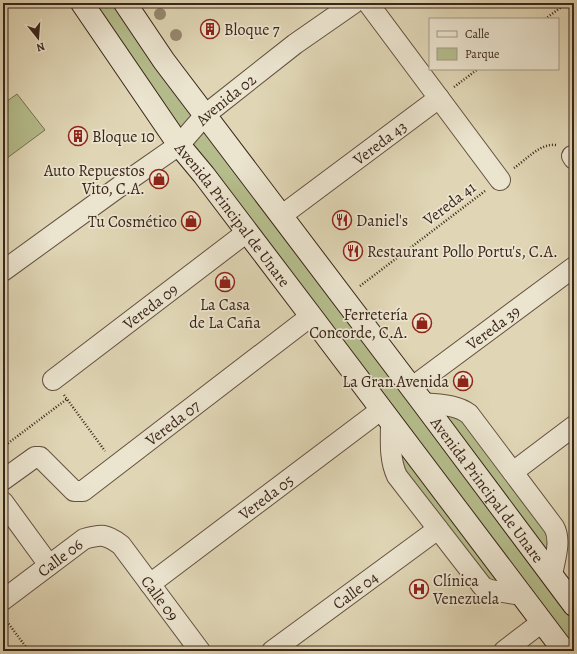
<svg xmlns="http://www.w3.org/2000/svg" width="577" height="654" font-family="Alegreya,serif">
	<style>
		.green { fill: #b5bd8c; stroke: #787153 }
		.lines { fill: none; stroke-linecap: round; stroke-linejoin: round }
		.street-casing { stroke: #645141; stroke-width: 22 }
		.secondary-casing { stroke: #3a251a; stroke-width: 24 }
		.path { stroke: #3a251a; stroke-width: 2.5; stroke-dasharray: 1 2; stroke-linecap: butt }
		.street { stroke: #ebe4cf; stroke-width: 20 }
		.secondary { stroke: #ebe4cf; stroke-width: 22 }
		.tree { fill: #968a6f }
		.labels { text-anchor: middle; stroke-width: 3.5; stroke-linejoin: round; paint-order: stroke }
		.poi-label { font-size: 16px; fill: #3a251a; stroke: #ebe4cf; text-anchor: start }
		.street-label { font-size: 16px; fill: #3a251a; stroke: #ebe4cf }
	</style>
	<rect width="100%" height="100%" fill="#e0d6b5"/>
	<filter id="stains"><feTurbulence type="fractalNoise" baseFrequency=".005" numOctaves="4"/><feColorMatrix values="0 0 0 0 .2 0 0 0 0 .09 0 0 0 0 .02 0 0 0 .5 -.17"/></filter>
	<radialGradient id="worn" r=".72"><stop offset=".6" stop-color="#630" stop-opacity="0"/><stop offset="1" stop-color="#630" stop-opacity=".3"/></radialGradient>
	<g class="green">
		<polygon points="82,3 125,3 411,388 456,407 554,527 552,576 574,605 574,651 522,595 496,592 397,476 391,422"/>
		<polygon points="17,94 45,130 3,161 3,104"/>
	</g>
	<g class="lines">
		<defs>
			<g id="street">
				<polyline points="368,3 500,180"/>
				<polyline points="572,156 574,159"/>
				<path id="s1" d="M 281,216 L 439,98"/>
				<path id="s2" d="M 3,271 L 123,184 L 179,145 L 205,115 L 295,44 L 354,3"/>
				<path id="s3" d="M 53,380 L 247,232"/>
				<path id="s4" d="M 411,388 L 574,267"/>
				<path d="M 423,403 C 439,405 456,404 469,414 L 554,527 C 562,541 554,561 552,576"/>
				<path d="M 391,422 C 391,440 389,459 397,476 L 483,587 L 490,590 L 522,595"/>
				<polyline points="513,472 574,426"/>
				<path id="s5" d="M 3,480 L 35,457 L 40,457 L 74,491 L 83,491 L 311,316"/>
				<polyline points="3,502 49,565"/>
				<path id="s6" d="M 150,584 L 382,409"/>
				<path id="s7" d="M 3,600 L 84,539 C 102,534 106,534 121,545 L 200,651"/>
				<path id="s8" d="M 272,651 L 438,529"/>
				<polyline points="504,651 542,622"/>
			</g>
			<g id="secondary">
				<path id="s9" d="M 82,3 L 179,145 L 204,175 L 311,316 L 564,651"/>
				<path id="s10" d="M 125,3 L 164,61 L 423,403 L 574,605"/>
			</g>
		</defs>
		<use href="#street" class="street-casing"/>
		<use href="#secondary" class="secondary-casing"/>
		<g class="path">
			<polyline points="545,19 567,3"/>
			<polyline points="454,87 478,69"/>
			<path d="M 514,168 C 526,160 540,143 556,145"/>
			<polyline points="360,286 485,191"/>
			<polyline points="64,395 105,451"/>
			<polyline points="3,447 67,399"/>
			<polyline points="5,619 29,651"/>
		</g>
		<use href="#street" class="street"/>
		<use href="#secondary" class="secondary"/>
	</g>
	<g class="tree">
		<circle cx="160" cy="14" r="6"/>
		<circle cx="176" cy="35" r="6"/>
	</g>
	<defs>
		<symbol id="building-ring" viewBox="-11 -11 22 22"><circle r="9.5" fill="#ebe4cf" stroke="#8f2418" stroke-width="1.5"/><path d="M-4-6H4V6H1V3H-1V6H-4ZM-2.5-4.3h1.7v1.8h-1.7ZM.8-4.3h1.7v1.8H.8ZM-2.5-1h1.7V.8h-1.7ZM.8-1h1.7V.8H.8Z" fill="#8f2418"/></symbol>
		<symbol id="shop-ring" viewBox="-11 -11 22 22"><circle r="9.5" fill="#ebe4cf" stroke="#8f2418" stroke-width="1.5"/><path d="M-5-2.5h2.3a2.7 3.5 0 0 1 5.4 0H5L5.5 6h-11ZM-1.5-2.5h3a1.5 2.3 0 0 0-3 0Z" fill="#8f2418"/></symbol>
		<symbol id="restaurant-ring" viewBox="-11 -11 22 22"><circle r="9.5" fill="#ebe4cf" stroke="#8f2418" stroke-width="1.5"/><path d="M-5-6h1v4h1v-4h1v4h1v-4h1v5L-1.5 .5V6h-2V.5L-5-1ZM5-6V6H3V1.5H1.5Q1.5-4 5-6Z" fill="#8f2418"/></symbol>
		<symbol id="hospital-ring" viewBox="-11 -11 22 22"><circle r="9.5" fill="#ebe4cf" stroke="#8f2418" stroke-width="1.5"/><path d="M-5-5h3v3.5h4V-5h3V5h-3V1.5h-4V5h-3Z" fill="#8f2418"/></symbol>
	</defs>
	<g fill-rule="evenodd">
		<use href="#building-ring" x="199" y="18" width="22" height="22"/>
		<use href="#building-ring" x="67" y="125" width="22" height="22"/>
		<use href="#shop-ring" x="148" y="168" width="22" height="22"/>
		<use href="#restaurant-ring" x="331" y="209" width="22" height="22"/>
		<use href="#shop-ring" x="180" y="210" width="22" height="22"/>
		<use href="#restaurant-ring" x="342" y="240" width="22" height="22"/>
		<use href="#shop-ring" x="214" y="271" width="22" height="22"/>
		<use href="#shop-ring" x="411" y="312" width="22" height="22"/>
		<use href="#shop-ring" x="452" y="370" width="22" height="22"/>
		<use href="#hospital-ring" x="408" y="578" width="22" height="22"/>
	</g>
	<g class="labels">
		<g class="poi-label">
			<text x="224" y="35">Bloque 7</text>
			<text x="92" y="142">Bloque 10</text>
			<text x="145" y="176" text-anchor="end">Auto Repuestos<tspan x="145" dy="18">Vito, C.A.</tspan></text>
			<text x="356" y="226">Daniel's</text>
			<text x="177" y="227" text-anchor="end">Tu Cosmético</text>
			<text x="367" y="257">Restaurant Pollo Portu's, C.A.</text>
			<text x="225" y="310" text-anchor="middle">La Casa<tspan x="225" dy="18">de La Caña</tspan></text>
			<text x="408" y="320" text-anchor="end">Ferretería<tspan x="408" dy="18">Concorde, C.A.</tspan></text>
			<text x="449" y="387" text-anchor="end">La Gran Avenida</text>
			<text x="433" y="586">Clínica<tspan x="433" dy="18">Venezuela</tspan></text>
		</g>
		<g class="street-label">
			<text dy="6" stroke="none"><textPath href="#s2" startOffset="282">Avenida 02</textPath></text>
			<text dy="6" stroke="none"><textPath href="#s1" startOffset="123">Vereda 43</textPath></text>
			<text transform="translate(449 203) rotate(-37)" y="6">Vereda 41</text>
			<text dy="6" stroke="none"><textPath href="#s9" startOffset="260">Avenida Principal de Unare</textPath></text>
			<text dy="6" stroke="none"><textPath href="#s3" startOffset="122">Vereda 09</textPath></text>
			<text dy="6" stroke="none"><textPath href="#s4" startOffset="102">Vereda 39</textPath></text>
			<text dy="6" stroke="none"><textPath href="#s5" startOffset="214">Vereda 07</textPath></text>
			<text dy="6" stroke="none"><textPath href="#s10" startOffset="607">Avenida Principal de Unare</textPath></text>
			<text dy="6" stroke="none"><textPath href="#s6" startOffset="145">Vereda 05</textPath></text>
			<text dy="6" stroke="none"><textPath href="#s7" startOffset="71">Calle 06</textPath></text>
			<text dy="6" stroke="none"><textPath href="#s8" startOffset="103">Calle 04</textPath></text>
			<text dy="6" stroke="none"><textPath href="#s7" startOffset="207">Calle 09</textPath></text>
		</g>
	</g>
	<rect width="577" height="654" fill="none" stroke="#e0d6b5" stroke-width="16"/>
	<rect x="4" y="4" width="569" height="646" fill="none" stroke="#3a251a" stroke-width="2"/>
	<rect x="8" y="8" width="561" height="638" fill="none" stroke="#3a251a"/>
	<rect x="429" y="18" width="130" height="52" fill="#ebe4cf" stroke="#a49887"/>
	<rect x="437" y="31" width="20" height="6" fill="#ebe4cf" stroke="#a49887"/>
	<text x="465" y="38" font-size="12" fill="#3a251a">Calle</text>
	<rect x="437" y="48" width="20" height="12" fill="#b5bd8c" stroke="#a49887"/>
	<text x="465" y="58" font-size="12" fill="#3a251a">Parque</text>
	<g transform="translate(38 38) rotate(163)" stroke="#ebe4cf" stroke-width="3" paint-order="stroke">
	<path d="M0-3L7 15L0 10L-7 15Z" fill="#3a251a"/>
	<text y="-6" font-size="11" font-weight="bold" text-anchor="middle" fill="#3a251a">N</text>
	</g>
	<rect width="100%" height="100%" filter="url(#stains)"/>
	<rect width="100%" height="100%" fill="url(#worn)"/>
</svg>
